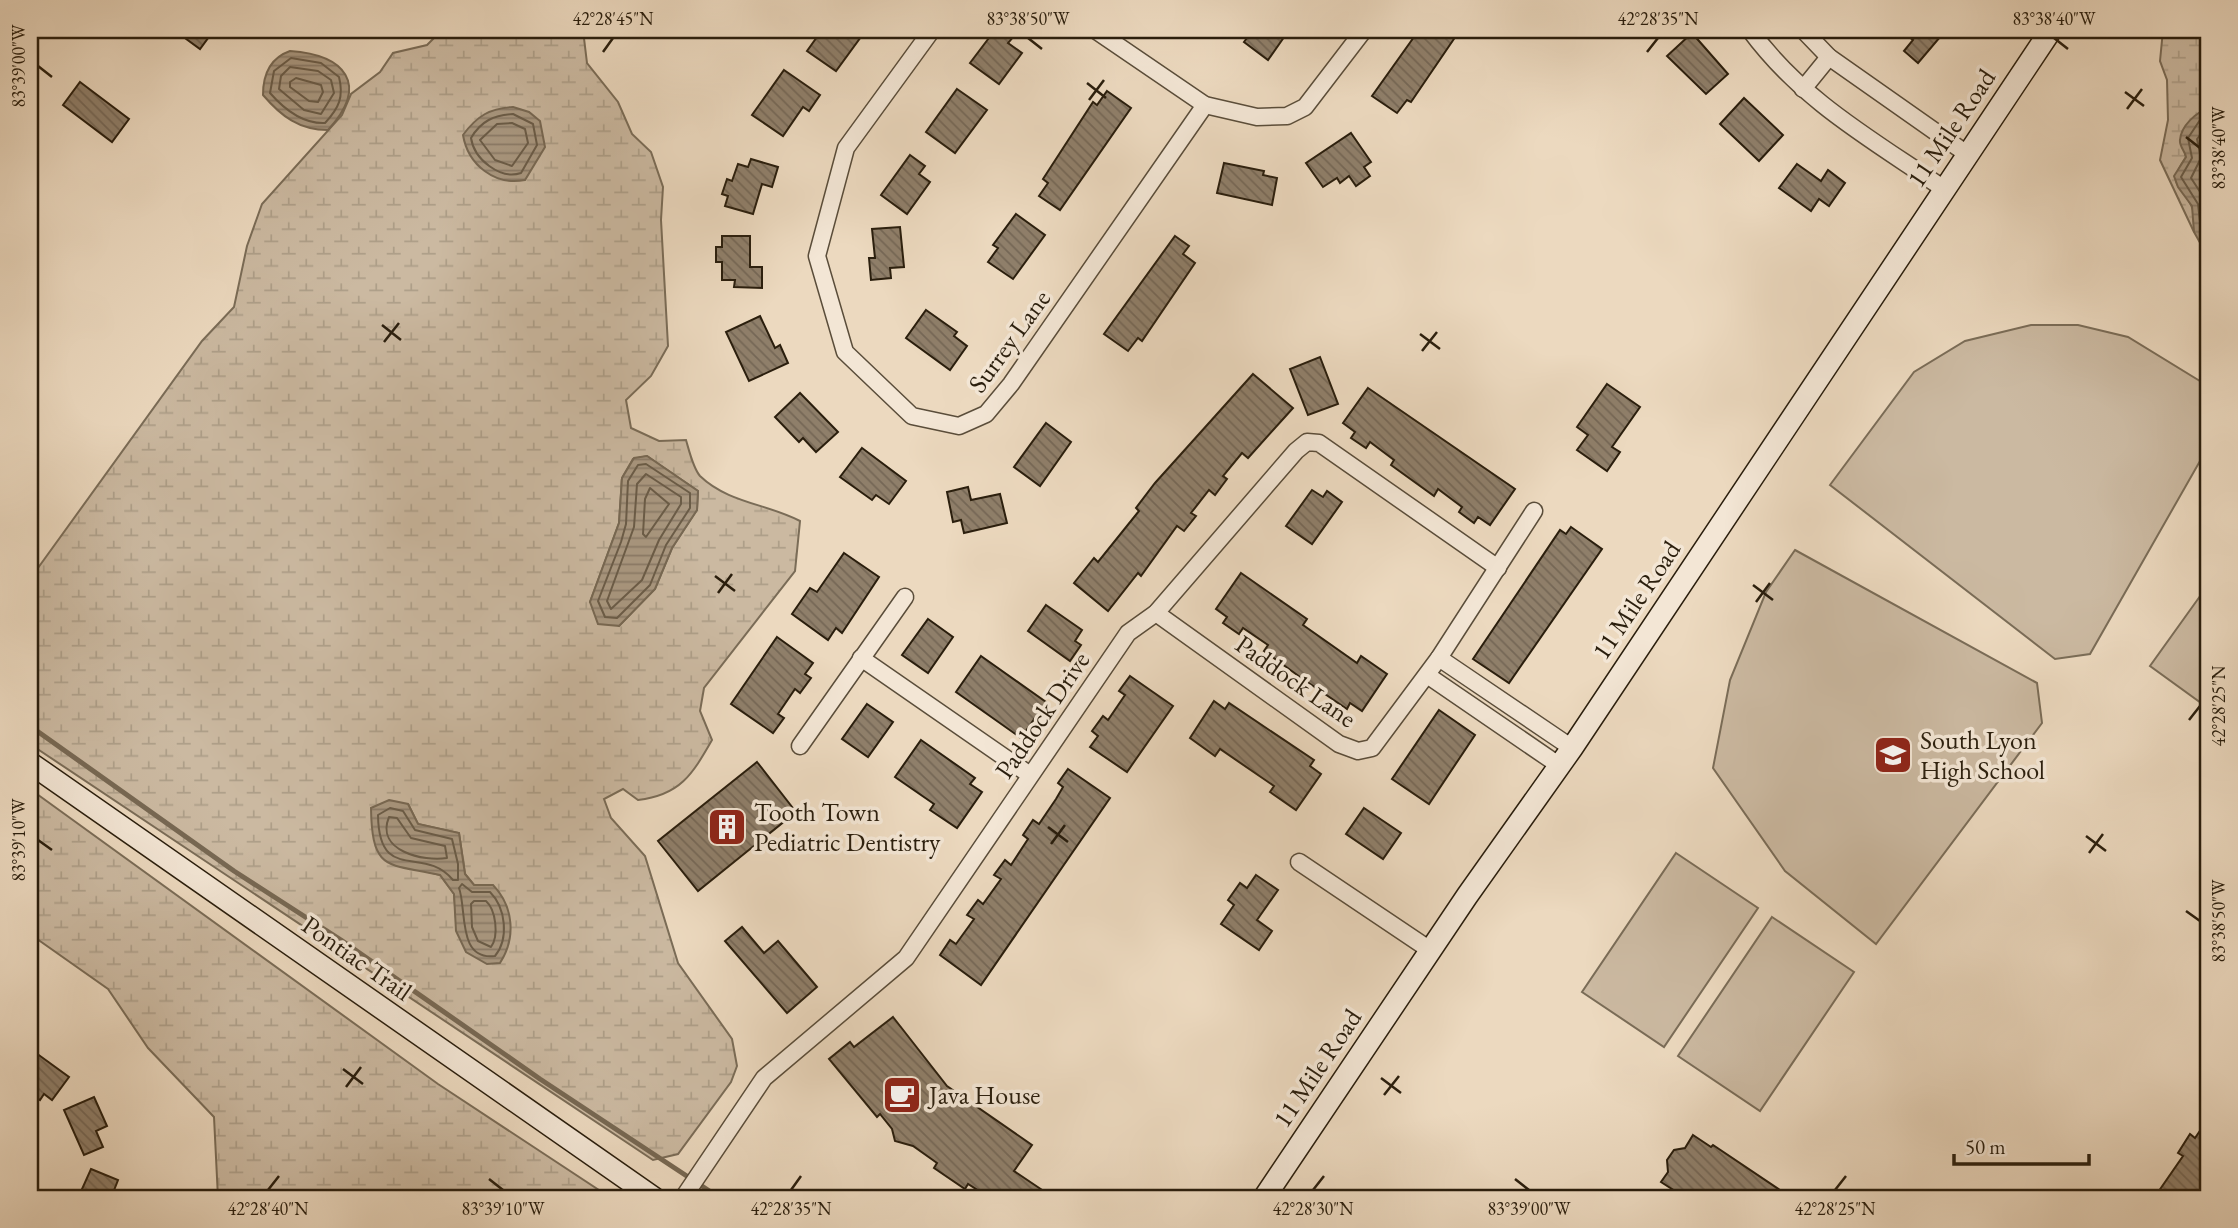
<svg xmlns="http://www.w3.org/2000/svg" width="2238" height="1228" font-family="'EB Garamond',serif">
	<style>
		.wetland { fill: url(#wetland-marsh); stroke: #7a6c57; stroke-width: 2; fill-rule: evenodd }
		.garden { fill: #cbb9a1; stroke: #7a6c57; stroke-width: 2 }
		.water { fill: url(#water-rules); stroke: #776853; stroke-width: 2 }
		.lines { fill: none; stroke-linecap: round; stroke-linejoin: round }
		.shore { stroke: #6a5c48; stroke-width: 2 }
		.stream { stroke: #776853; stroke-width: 5 }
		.building { fill: url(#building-back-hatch); stroke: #2a1e0d; stroke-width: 2 }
		.street-casing { stroke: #5a4d3a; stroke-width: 19 }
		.secondary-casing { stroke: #2a1e0d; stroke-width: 24 }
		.street { stroke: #f3e6d5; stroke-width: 16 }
		.secondary { stroke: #f3e6d5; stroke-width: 21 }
		.ticks { fill: none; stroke: #2a1e0d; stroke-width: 2.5 }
		.labels { text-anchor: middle; stroke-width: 7; stroke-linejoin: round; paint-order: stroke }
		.street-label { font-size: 26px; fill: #2a1e0d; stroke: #f3e6d5 }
		.poi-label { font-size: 26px; fill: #2a1e0d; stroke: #f3e6d5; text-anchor: start }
		.neatline { fill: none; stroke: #2a1e0d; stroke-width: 2.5 }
		.ticks-label { font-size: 18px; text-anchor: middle; fill: #2a1e0d }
	</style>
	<defs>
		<pattern id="wetland-marsh" width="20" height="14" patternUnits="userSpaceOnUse" patternTransform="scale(1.75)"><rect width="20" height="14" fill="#cbb9a1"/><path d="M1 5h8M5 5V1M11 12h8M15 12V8" fill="none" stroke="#ae9f89"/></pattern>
		<pattern id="water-rules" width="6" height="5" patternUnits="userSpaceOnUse" patternTransform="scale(1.75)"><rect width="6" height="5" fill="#aa9982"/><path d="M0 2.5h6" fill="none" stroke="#8b7c69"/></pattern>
		<pattern id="building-back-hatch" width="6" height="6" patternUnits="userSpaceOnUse" patternTransform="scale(1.75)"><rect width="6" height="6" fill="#8f7f6a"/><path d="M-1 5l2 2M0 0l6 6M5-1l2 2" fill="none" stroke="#756756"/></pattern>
	</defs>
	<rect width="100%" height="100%" fill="#ecd9bf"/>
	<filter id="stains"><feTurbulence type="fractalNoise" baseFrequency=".00286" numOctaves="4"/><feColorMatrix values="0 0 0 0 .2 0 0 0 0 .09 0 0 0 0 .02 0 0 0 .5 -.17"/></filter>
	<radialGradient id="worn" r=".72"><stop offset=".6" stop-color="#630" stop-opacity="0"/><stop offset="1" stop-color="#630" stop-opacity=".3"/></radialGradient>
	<g class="wetland">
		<path d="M 442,30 L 583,30 L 587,63 L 618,102 L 632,134 L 651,152 L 663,187 L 661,220 L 668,346 L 651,376 L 626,400 L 631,428 L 659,441 L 686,440 C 689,450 693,468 700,476 C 728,503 768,504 800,521 L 795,571 L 704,688 L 700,711 L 712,740 C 692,775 680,795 638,800 L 623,789 L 604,799 L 611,818 L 645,856 L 678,963 L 732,1039 L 737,1066 L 731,1082 L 678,1154 L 653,1160 L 30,744 L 30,579 L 202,341 L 234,307 L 247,246 L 262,204 L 342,115 L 351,94 L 380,72 L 393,53 L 427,45 ZM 647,456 L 698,491 L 697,510 L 672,548 L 655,589 L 619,626 L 590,602 L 619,523 L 622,478 L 633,459 ZM 408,804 L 418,824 L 459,833 L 465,874 L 474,885 L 457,931 L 454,894 L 440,875 L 420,870 Z"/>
		<path d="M 2163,30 L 2208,30 L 2208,109 L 2203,110 L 2181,136 L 2186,157 C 2164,189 2183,182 2193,210 C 2196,216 2194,225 2194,232 L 2160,160 L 2168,120 L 2167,80 L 2160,61 Z"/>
		<polygon points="30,789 438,1084 611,1198 218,1198 214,1117 148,1048 108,989 30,934"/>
	</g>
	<g class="garden">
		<polygon points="2031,325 2078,325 2128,337 2208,386 2208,447 2090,654 2055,659 1830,485 1914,372 1965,341"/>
		<polygon points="1795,550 2037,683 2042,723 1876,944 1785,871 1713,768 1730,680 1766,592"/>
		<polygon points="2208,585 2208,708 2150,666"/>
		<polygon points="1676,853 1758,908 1664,1047 1582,992"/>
		<polygon points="1772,917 1854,972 1760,1111 1678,1056"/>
	</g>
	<g class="water">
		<path d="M 290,51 C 345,55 370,84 328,130 C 299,130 281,116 263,95 C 263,75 270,58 290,51 Z"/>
		<path d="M 513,107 L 529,112 L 540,121 L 545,147 L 525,180 C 495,186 468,165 463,135 C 477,116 490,108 513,107 Z"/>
		<path d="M 2208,109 L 2208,257 L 2194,232 L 2192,206 L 2178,187 L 2174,176 L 2186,157 C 2185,151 2179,146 2180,140 C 2181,126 2196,112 2208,109 Z"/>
		<polygon points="647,456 698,491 697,510 672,548 655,589 619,626 598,624 590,602 619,523 622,478 634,458"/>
		<path d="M 389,800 L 408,804 L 418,824 L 459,833 L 465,874 L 474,885 L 493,885 C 514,907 516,938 500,963 L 487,964 L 466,952 L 456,931 L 454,894 L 440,875 C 388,863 372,873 371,808 Z"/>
	</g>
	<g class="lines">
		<g class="shore">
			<path d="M 291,58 L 321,63 L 339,77 C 344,97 339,108 325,123 C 302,124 284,109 270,93 L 274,71 Z"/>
			<polygon points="290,67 318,71 331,80 334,93 321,114 304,110 279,89 281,76"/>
			<polygon points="296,78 321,85 323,92 318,102 309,101 290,87 290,82"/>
			<path d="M 513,114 L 533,124 L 537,145 L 521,173 C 500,180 474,159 471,138 C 481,121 494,115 513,114 Z"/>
			<polyline points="2208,116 2200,120 2188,138 2192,158 2181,177 2198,204 2201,231 2208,244"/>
			<polygon points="512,123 525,129 528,143 512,166 495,160 480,140 497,124"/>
			<polyline points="2208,125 2197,139 2201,158 2191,178 2208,204"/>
			<polygon points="646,464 690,493 690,508 666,545 650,585 617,618 605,617 598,601 621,542 626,524 628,481 638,465"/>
			<polygon points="646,474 681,497 681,504 659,540 642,580 611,609 607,601 634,527 637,484"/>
			<polygon points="650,488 669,504 646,537 643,534 645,499"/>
			<path d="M 390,808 L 403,811 L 415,830 L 452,839 L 458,864 L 458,880 L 453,880 C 424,844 379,885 378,815 Z"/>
			<path d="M 389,817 L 397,818 L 411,838 L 445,846 L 447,858 C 424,862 375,851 389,817 Z"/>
			<path d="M 462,884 L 472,892 L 490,892 C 506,908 509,939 495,956 C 457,961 467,909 459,888 Z"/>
			<path d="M 474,901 L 486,901 C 496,910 499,936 491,947 L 478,941 L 472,927 L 471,904 Z"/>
		</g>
		<polyline class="stream" points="30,726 234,871 341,940 540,1079 720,1198"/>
	</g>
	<g class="building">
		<polygon points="174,30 214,30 200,49"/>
		<polygon points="822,30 866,30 836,71 807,51"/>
		<polygon points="995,30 1019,30 1008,43 1022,53 999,84 970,63"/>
		<polygon points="1253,30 1289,30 1268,60 1244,42"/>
		<polygon points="1419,30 1460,30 1411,102 1407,100 1397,113 1372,96"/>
		<polygon points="1900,30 1946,30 1918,63 1904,51 1913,40"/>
		<polygon points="1692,33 1728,74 1706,94 1667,56"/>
		<polygon points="784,70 820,95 809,111 803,107 783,136 752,115"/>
		<polygon points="80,82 129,119 112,142 63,105"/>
		<polygon points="957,89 987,110 955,153 926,132"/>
		<polygon points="1107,91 1131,108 1060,210 1039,196 1048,183 1043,179 1093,102 1097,105"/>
		<polygon points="1744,98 1783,135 1759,161 1720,124"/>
		<polygon points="1351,133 1371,162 1364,167 1370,176 1356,186 1349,176 1340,183 1337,178 1323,187 1306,163"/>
		<polygon points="910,155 925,166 919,174 930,182 907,214 881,195"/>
		<polygon points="751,159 778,167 772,187 762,184 753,214 725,206 728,196 722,194 727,179 732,181 738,164 748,167"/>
		<polygon points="1224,163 1264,171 1263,175 1277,178 1272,205 1217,193"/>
		<polygon points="1797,164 1821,181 1828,170 1845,183 1829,206 1819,199 1811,211 1779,188"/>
		<polygon points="1016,214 1045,235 1013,279 988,262 998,248 993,245"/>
		<polygon points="900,227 904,267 890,268 891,278 871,280 869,258 875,258 872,229"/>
		<polygon points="722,236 750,236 750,267 762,267 762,288 734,287 735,280 722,280 722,262 716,262 716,247 722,247"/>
		<polygon points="1175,236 1189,246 1183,254 1195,263 1142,341 1138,338 1128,351 1104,334"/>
		<polygon points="926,310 957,332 954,336 967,346 950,370 906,338"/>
		<polygon points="760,316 775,348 780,345 788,363 749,381 726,332"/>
		<polygon points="1320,357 1338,404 1308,415 1290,369"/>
		<polygon points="1253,374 1293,408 1248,458 1242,453 1223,476 1227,479 1215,495 1209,490 1191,513 1196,516 1184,531 1177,526 1141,576 1138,573 1108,611 1074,583 1094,558 1098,562 1139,511 1136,508 1155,483"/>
		<polygon points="1607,384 1640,407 1612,447 1620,452 1607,471 1577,450 1588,435 1577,427"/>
		<polygon points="1368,388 1515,489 1490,525 1478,517 1474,523 1459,512 1462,507 1438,489 1434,496 1391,465 1394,460 1370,442 1366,448 1351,438 1355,432 1343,423"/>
		<polygon points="800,393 838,432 816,452 803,438 799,442 775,417"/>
		<polygon points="1046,423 1071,442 1040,486 1014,467"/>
		<polygon points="862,448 906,481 889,504 876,495 872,500 840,477"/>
		<polygon points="968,487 971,500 1000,494 1007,523 964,533 961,520 953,522 947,492"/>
		<polygon points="1312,490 1323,497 1327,491 1342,502 1312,544 1286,526"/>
		<polygon points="1571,527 1602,549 1509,683 1473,659 1560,530 1566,534"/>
		<polygon points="844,553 879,577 842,633 836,628 828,640 792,614 810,588 817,592"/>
		<polygon points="1241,573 1307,619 1303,625 1357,663 1361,656 1387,674 1362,711 1350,703 1347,709 1300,677 1264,651 1268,645 1243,628 1239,634 1223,623 1227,617 1216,609"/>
		<polygon points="1046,605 1082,630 1075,641 1081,645 1070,661 1028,631"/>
		<polygon points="928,619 953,637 928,673 902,655"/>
		<polygon points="777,637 813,663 805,674 811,678 800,693 795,689 778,714 784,718 773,733 731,704"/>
		<polygon points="981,656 1046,702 1021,738 956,692"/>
		<polygon points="1130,676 1173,706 1127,772 1090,747 1098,736 1092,731 1103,716 1108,720 1125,695 1119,691"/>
		<polygon points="1214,701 1225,709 1229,703 1314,760 1310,766 1321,774 1296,810 1270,792 1274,786 1220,749 1215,756 1190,738"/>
		<polygon points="867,704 893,722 868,757 842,739"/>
		<polygon points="1439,710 1475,735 1429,804 1392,779"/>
		<polygon points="921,740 975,778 970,784 982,792 957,828 930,810 934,804 895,777"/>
		<polygon points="757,762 796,812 698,891 658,841"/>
		<polygon points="1068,769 1110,798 981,985 940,955 950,940 956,944 974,919 967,915 978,900 983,904 1001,879 994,875 1005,860 1011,865 1028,839 1023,835 1033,820 1039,824 1056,799 1063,787 1058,783"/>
		<polygon points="1364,808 1401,833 1383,859 1346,834"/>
		<polygon points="1256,875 1278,890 1257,920 1272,931 1259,950 1221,924 1234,905 1228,900 1240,883 1247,888"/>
		<polygon points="742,927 764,953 778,941 817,987 787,1013 725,941"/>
		<polygon points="893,1017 947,1086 1032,1145 1014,1171 1054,1198 990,1198 968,1184 965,1189 934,1168 937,1163 913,1146 895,1141 892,1129 880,1114 877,1117 829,1059 850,1042 854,1047"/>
		<polygon points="36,1053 69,1077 52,1100 44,1094 40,1100 30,1093 30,1062"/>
		<polygon points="94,1097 107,1126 96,1131 103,1147 84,1155 64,1110"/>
		<polygon points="2208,1119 2208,1183 2198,1198 2154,1198 2183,1156 2178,1153 2190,1134 2195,1138"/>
		<polygon points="1693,1135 1711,1147 1713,1145 1792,1198 1686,1198 1661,1182 1668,1172 1667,1160 1674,1150 1685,1148"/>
		<polygon points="91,1169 118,1180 111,1198 78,1198"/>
	</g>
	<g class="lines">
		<defs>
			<g id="street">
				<polyline points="932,30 846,148 817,256 845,352 912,416 959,426 986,414 1011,384 1205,105"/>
				<polyline points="1095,30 1205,105 1257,117 1287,116 1305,107 1364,30"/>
				<path d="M 1750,30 C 1803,102 1873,140 1944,189"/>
				<polyline points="1803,30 1829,57 1967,154"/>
				<polyline points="1803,89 1829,57"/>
				<polyline points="1156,613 1339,744 1358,751 1372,748 1439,658 1534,511"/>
				<polyline points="861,658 1030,775"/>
				<polyline points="1439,658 1572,748"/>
				<polyline points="1427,675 1560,766"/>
				<polyline points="800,746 905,597"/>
				<polyline points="1299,862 1430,950"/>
				<polyline points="683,1198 764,1078 906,958 1128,633 1156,613 1296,451 1307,442 1319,443 1498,568"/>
			</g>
			<g id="secondary">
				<polyline points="30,763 654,1198"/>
				<polyline points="1264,1198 1467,896 1572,748 2051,30"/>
			</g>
		</defs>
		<use href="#street" class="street-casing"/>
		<use href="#secondary" class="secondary-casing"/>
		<use href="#street" class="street"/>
		<use href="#secondary" class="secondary"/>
	</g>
	<path class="ticks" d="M 1028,38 L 1042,49M 2054,38 L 2068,49M 603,52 L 613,38M 1647,52 L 1658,38M 38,66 L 52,77M 1087,83 L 1106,98M 2125,92 L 2144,106M 1089,100 L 1104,80M 2127,109 L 2142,89M 2186,137 L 2200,148M 382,325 L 401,340M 1420,334 L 1440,349M 384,342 L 399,323M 1422,351 L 1437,332M 715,576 L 735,591M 1753,585 L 1773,600M 718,593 L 732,574M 1756,602 L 1770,583M 2189,720 L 2200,706M 1048,827 L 1068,842M 2086,836 L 2106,851M 38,840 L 52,850M 1051,844 L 1065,825M 2089,853 L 2103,834M 2186,911 L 2200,921M 343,1069 L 363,1084M 1381,1078 L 1401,1093M 346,1087 L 361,1067M 1384,1095 L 1399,1076M 489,1179 L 503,1190M 1515,1179 L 1529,1190M 268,1190 L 279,1176M 791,1190 L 801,1176M 1313,1190 L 1324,1176M 1835,1190 L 1846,1176"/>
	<defs>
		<symbol id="school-square" viewBox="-11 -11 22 22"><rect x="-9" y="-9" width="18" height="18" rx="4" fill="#8f2418" stroke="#f3e6d5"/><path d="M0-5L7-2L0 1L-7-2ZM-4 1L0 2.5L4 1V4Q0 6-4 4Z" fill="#fff"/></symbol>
		<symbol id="building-square" viewBox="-11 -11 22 22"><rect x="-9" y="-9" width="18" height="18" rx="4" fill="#8f2418" stroke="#f3e6d5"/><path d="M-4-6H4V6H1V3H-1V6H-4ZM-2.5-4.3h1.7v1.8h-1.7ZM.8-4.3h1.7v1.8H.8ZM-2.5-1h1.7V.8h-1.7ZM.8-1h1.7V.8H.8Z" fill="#fff"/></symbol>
		<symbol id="cafe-square" viewBox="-11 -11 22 22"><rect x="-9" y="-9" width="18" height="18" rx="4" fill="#8f2418" stroke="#f3e6d5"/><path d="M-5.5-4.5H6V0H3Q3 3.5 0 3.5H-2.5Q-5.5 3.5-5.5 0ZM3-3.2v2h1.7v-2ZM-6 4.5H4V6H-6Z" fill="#fff"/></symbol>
	</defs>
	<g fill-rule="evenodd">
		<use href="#school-square" x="1871" y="733" width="44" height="44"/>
		<use href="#building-square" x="705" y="805" width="44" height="44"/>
		<use href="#cafe-square" x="880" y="1073" width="44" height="44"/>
	</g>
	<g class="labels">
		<g class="street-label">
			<text transform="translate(1951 128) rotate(-56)" y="9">11 Mile Road</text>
			<text transform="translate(1009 341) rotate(-54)" y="9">Surrey Lane</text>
			<text transform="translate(1636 600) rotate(-56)" y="9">11 Mile Road</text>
			<text transform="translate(1296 681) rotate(35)" y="9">Paddock Lane</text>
			<text transform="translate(1042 715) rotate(-56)" y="9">Paddock Drive</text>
			<text transform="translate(357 958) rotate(35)" y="9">Pontiac Trail</text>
			<text transform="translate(1317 1068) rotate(-56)" y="9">11 Mile Road</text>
		</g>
		<g class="poi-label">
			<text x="1920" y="749">South Lyon<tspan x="1920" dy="30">High School</tspan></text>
			<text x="754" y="821">Tooth Town<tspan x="754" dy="30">Pediatric Dentistry</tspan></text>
			<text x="929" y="1104">Java House</text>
		</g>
	</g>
	<rect width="2238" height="1228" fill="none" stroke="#ecd9bf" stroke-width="77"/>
	<path d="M1954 1154v10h135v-10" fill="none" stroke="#2a1e0d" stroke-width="3.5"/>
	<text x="1965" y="1154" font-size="21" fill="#2a1e0d" stroke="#f3e6d5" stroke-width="5" paint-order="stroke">50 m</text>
	<rect x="38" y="38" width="2162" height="1152" class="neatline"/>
	<g class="ticks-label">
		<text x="613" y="25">42°28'45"N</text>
		<text x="1028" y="25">83°38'50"W</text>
		<text x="1658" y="25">42°28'35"N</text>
		<text x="2054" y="25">83°38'40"W</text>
		<text transform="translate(19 66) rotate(-90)" y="6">83°39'00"W</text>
		<text transform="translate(2219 148) rotate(-90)" y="6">83°38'40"W</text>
		<text transform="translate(2219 706) rotate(-90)" y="6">42°28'25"N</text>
		<text transform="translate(19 840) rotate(-90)" y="6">83°39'10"W</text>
		<text transform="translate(2219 921) rotate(-90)" y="6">83°38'50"W</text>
		<text x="268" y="1215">42°28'40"N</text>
		<text x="503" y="1215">83°39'10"W</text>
		<text x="791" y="1215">42°28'35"N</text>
		<text x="1313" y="1215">42°28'30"N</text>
		<text x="1529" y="1215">83°39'00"W</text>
		<text x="1835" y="1215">42°28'25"N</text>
	</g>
	<rect width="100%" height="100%" filter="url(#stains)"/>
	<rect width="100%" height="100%" fill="url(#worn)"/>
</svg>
